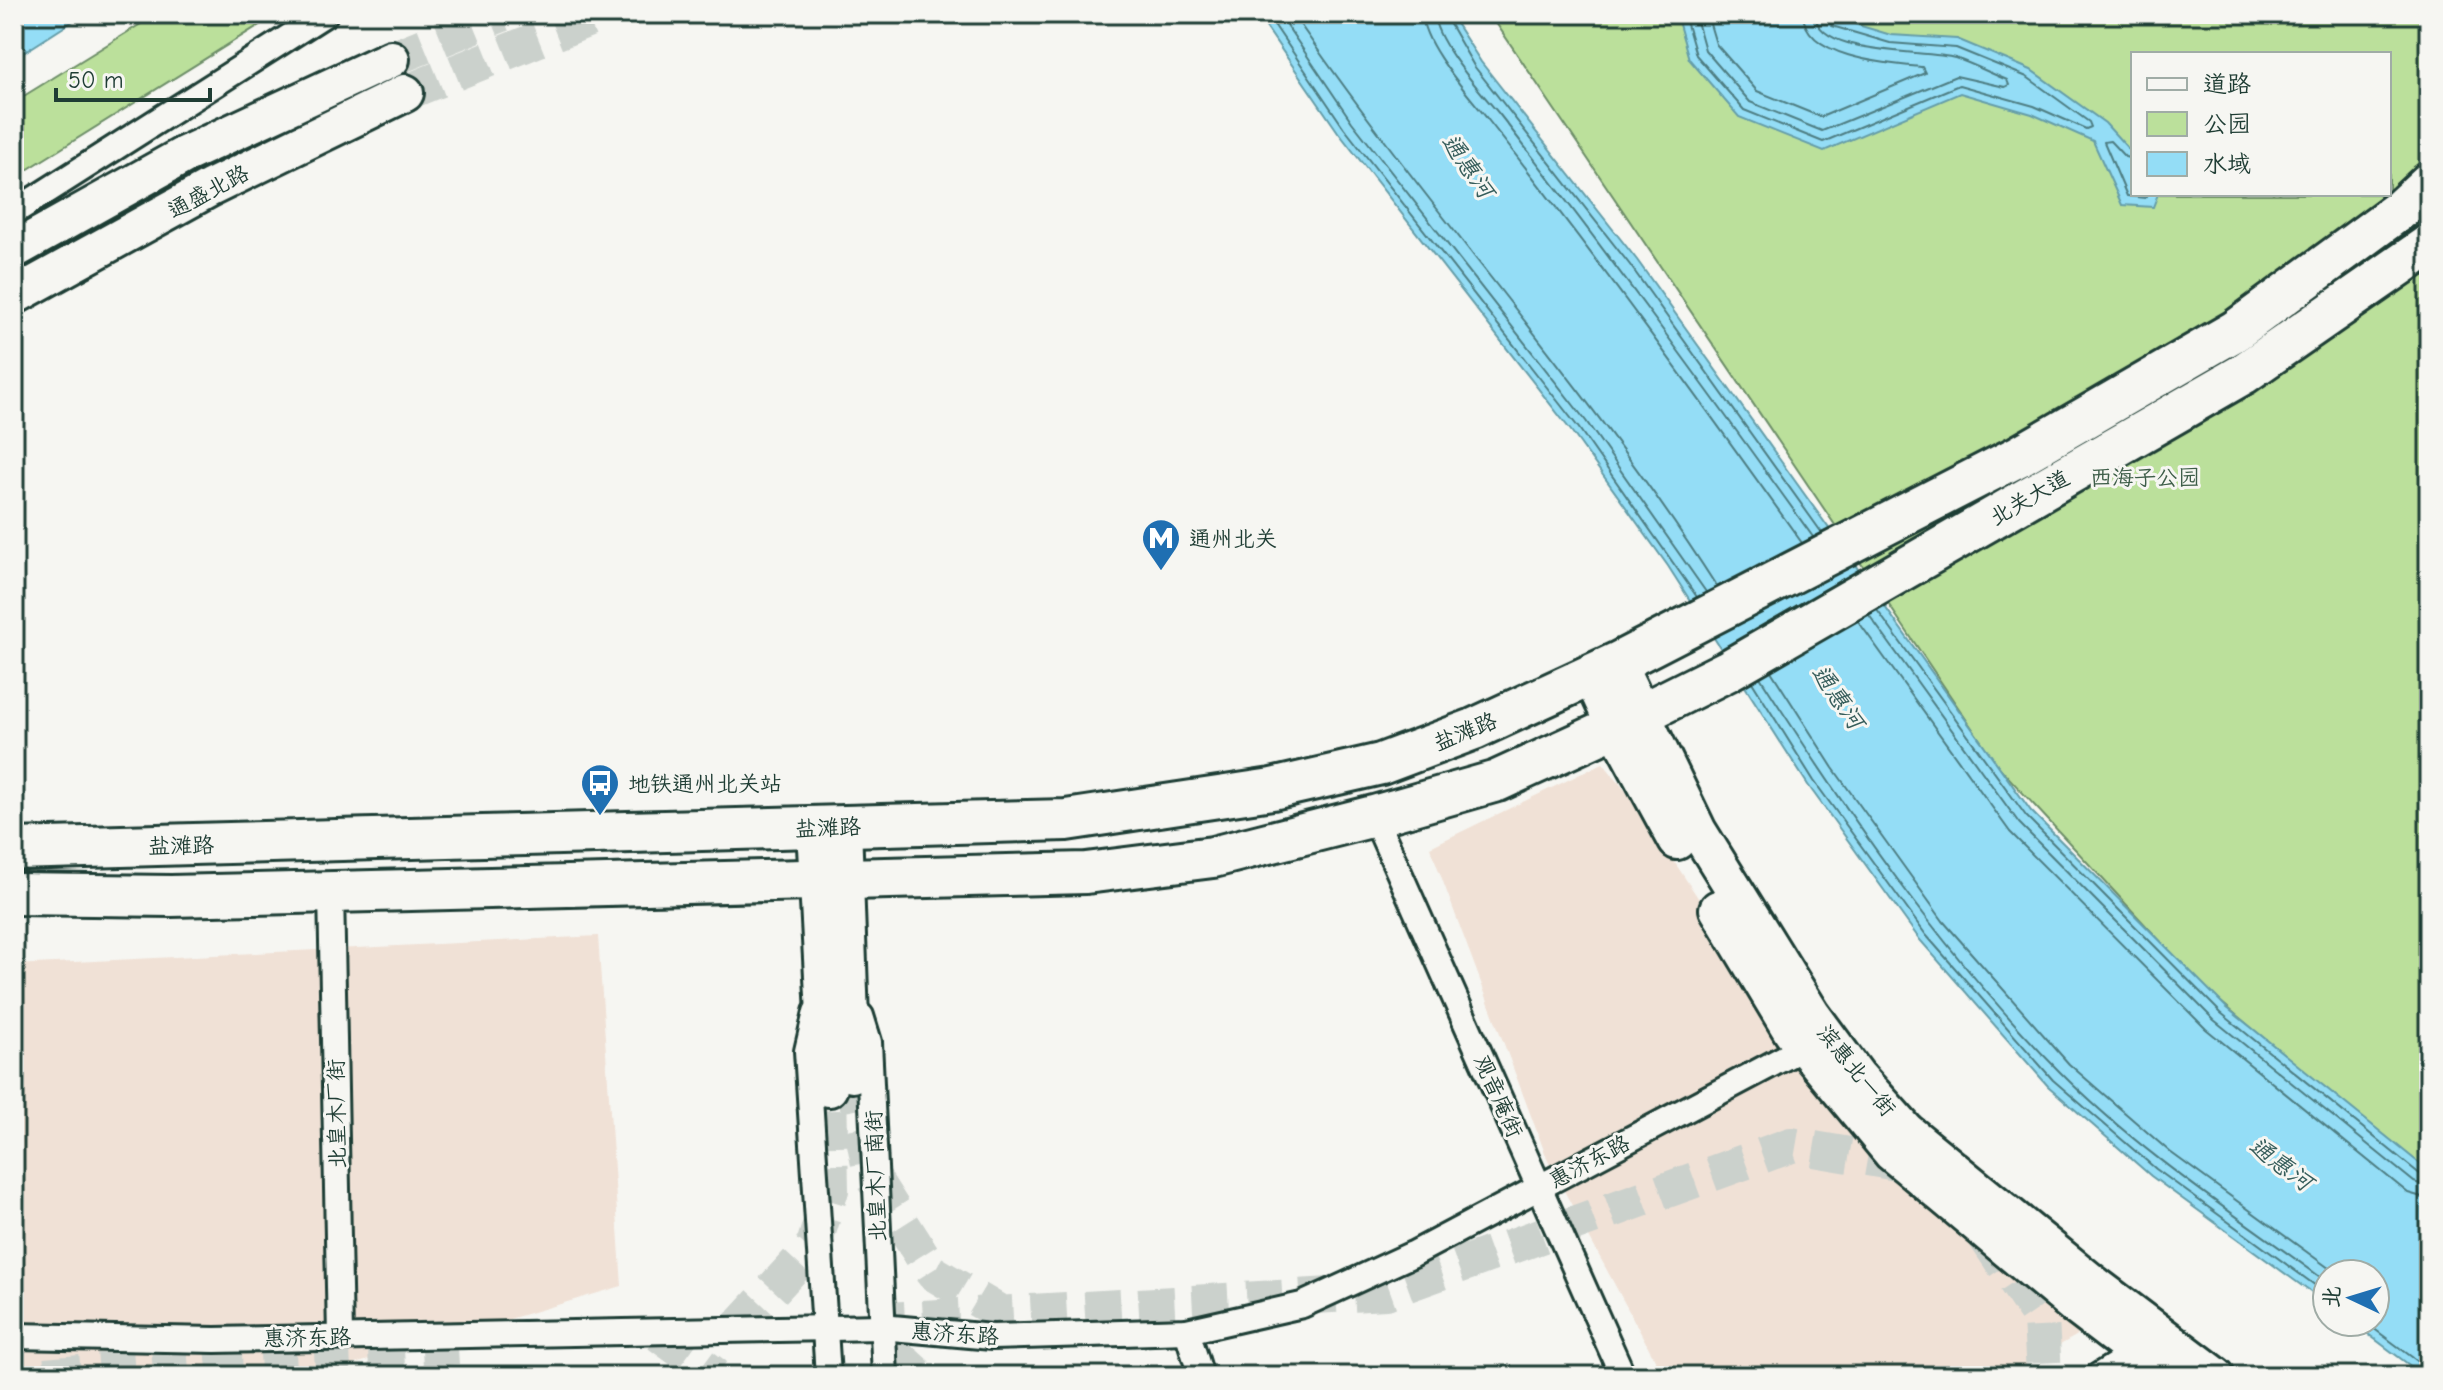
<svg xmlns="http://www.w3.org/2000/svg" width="2443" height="1390" font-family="'Comic Neue','LXGW WenKai TC',sans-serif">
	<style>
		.built { fill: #f0e1d6 }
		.green { fill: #bbe09b; stroke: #6d8e68; stroke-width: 2; fill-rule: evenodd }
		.water { fill: #94ddf6; stroke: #659da8; stroke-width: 2 }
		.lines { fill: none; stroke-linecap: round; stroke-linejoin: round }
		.shore { stroke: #4e7d82; stroke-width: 2 }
		.secondary-tunnel { stroke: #cbd1cc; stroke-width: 36; stroke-dasharray: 36 18; stroke-linecap: butt }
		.street-casing { stroke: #1f3d34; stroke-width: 30 }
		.secondary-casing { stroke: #1f3d34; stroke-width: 42 }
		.primary-casing { stroke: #1f3d34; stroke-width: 46 }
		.street { stroke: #f6f6f2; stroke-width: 24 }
		.secondary { stroke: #f6f6f2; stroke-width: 36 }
		.primary { stroke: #f6f6f2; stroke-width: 40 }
		.labels { text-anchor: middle; stroke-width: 6; stroke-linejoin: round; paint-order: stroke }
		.street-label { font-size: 22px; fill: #1f3d34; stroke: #f6f6f2 }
		.park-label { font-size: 22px; fill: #3e5e49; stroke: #f6f6f2 }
		.poi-label { font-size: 22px; fill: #1f3d34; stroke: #f6f6f2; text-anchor: start }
		.water-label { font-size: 24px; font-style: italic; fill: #365d5b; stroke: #f6f6f2 }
	</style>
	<rect width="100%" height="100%" fill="#f6f6f2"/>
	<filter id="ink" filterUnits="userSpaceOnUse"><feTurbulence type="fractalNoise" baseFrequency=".0125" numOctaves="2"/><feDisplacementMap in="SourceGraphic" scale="16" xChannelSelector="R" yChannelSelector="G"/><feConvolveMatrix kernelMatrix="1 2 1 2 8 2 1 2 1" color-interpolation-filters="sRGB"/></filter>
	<g filter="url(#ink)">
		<g class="built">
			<polygon points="1603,763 1636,804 1808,1064 2088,1329 2006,1376 1664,1376 1548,1161 1430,847"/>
			<polygon points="598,936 622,1286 314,1376 14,1376 14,965"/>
		</g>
		<g class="green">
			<polygon points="157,14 277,14 14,178 14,102"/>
			<path d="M 1490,14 L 2429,14 L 2429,1179 L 2201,985 L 1997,765 ZM 2133,54 L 2389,54 L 2389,194 L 2133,194 Z"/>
		</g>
		<g class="water">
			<polygon points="14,14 84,14 14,59"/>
			<polygon points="1257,14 1450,14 1481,62 1637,260 2031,811 2226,1007 2429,1171 2429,1376 2424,1376 2352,1322 2375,1322 2375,1274 2327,1274 2327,1304 2151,1176 2048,1086 1920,940 1808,785 1668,566 1572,432 1338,132"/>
			<polygon points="1676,14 1821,14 1891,35 1957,39 2031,70 2105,123 2133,154 2133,194 2158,194 2153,207 2122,205 2093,141 2032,114 1960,93 1824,151 1739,117 1689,59"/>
		</g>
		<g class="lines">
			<g class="shore">
				<polyline points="1267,14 1344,128 1578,427 1697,597"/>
				<polyline points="1279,14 1352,122 1586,421 1706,592"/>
				<path d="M 1293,14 C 1427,210 1589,386 1717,587"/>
				<path d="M 1422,14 C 1423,46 1470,96 1489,121 C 1598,259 1700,400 1802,543"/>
				<path d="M 1434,14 C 1435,42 1482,93 1500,115 C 1608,253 1711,395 1813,537"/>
				<polyline points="1444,14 1474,66 1630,265 1822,533"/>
				<polyline points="1684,14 1696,55 1744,110 1823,142 1959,85 2034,106 2086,129 2091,127 2089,122 2027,77 1956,48 1890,43 1832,26 1825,14"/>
				<path d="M 1695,14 L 1705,50 L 1750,102 L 1822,131 L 1956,76 L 2005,87 L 2009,85 L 2007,80 C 1990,73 1973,64 1955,58 C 1926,49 1817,57 1815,14"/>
				<path d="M 1707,14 L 1716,44 L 1757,91 L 1821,117 L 1925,73 L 1922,67 C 1888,64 1805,58 1803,14"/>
				<polyline points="2133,159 2125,157 2110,141 2104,142 2127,196 2145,198 2149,194"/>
				<polyline points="1877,610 2026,816 2221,1013 2421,1175 2429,1177"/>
				<polyline points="1869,615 2019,823 2214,1020 2414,1182 2429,1187"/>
				<polyline points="1858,621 2010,832 2206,1029 2408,1193 2429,1199"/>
				<polyline points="1771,671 1833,768 1943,921 2069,1064 2170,1152 2337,1274"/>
				<path d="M 1760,677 C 1849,816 1944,955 2060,1072 C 2139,1152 2236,1215 2327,1282"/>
				<polyline points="1752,682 1814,781 1926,935 2053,1080 2156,1169 2327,1294"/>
				<polyline points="2365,1322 2424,1366 2428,1376"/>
			</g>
			<g class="secondary-tunnel">
				<polyline points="391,59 502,14"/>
				<polyline points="405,93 601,14"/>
				<polyline points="852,1074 871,1175 933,1273 1002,1314"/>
				<polyline points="1985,1236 2041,1319 2044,1376"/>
				<polyline points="869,1321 1386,1292 1791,1145 1920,1167"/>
				<polyline points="736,1329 814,1245 831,1190 829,1088"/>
				<polyline points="659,1334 716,1376"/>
				<polyline points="45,1376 227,1360 474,1345"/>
				<polyline points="892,1376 946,1317"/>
			</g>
			<defs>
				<g id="street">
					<polyline points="14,212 325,14"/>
					<polyline points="1374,816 1623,1376"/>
					<polyline points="331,892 340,1336"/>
					<polyline points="816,1012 807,1051 828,1376"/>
					<polyline points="861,1016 869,1042 885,1376"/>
					<polyline points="1187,1331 1201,1376"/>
					<polyline points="14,1336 215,1340 881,1327 992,1337 1187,1331 1302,1305 1413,1254 1814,1042"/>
					<polyline points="2098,1376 2135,1353 2145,1342"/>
				</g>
				<g id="secondary">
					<polyline points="14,250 186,154 391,59"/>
					<polyline points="14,296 210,188 405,93"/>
					<polyline points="1617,663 1698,831 1812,1015 1857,1076 1906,1131 2090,1281 2216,1376"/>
					<polyline points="1591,675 1615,727 1677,841"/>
					<polyline points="843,826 852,1074"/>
					<polyline points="815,828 829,1088"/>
					<polyline points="1718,909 1792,1032 1892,1153 2074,1305 2167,1376"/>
				</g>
				<g id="primary">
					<polyline points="14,849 1066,820 1272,789 1381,764 1474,729 1617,663 2019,456 2235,331 2401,209 2429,183"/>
					<polyline points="14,894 171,896 1086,873 1213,857 1374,816 1497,781 1615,727 1727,671 2243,374 2429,245"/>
				</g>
			</defs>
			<use href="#street" class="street-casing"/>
			<use href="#secondary" class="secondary-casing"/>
			<use href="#primary" class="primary-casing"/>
			<use href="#street" class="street"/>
			<use href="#secondary" class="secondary"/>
			<use href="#primary" class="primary"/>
		</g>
	</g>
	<defs>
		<symbol id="metro-pin" viewBox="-11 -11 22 30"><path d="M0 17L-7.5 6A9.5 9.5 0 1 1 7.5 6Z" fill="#1f6fb2" stroke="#f6f6f2"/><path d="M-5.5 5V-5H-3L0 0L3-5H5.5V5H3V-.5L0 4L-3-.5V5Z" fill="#fff"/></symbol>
		<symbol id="bus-pin" viewBox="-11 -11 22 30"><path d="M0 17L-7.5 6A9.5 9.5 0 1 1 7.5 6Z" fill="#1f6fb2" stroke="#f6f6f2"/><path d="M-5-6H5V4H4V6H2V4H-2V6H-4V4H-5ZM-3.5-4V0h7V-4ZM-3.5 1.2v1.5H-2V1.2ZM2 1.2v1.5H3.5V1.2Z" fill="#fff"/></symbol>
	</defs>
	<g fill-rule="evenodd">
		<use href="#metro-pin" x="1139" y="516" width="44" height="60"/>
		<use href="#bus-pin" x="578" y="761" width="44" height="60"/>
	</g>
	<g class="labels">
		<g class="street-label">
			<text transform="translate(208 191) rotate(-28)" y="8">通盛北路</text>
			<text transform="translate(2029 497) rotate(-30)" y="8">北关大道</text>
			<text transform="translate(1465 731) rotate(-22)" y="8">盐滩路</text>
			<text transform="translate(828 827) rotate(-2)" y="8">盐滩路</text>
			<text transform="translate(181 845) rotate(-1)" y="8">盐滩路</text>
			<text transform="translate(1857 1070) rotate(51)" y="8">滨惠北一街</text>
			<text transform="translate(1499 1096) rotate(66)" y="8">观音庵街</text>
			<text transform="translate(336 1114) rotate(-91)" y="8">北皇木厂街</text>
			<text transform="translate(1589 1161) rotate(-28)" y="8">惠济东路</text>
			<text transform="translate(875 1176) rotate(-92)" y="8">北皇木厂南街</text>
			<text transform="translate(955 1333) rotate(4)" y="8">惠济东路</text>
			<text transform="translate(307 1337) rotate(-1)" y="8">惠济东路</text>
		</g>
		<g class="park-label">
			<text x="2145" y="485">西海子公园</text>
		</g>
		<g class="poi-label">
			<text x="1189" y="546">通州北关</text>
			<text x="628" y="791">地铁通州北关站</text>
		</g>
		<g class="water-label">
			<text transform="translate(1468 166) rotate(55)" y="8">通惠河</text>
			<text transform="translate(1838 697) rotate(55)" y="8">通惠河</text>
			<text transform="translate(2281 1164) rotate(37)" y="8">通惠河</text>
		</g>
	</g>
	<rect width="2443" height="1390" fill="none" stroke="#f6f6f2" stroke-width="48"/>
	<rect x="24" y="24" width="2395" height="1342" fill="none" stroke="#1f3d34" stroke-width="3" filter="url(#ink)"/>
	<rect x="2131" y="52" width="260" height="144" fill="#f6f6f2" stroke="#a0aca6" stroke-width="2"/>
	<rect x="2147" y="78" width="40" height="12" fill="#f6f6f2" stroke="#a0aca6" stroke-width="2"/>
	<text x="2203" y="92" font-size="24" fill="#1f3d34">道路</text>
	<rect x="2147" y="112" width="40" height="24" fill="#bbe09b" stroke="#a0aca6" stroke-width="2"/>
	<text x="2203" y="132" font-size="24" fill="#1f3d34">公园</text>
	<rect x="2147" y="152" width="40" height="24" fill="#94ddf6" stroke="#a0aca6" stroke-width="2"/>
	<text x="2203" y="172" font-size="24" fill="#1f3d34">水域</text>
	<g transform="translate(2351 1298) rotate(274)"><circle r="38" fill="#f6f6f2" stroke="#a0aca6" stroke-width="2"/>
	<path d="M0-6L14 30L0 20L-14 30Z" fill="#1f6fb2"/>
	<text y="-12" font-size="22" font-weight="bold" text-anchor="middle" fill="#1f3d34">北</text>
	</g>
	<path d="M56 88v12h154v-12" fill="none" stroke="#1f3d34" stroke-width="4"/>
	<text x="68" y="88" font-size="24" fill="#1f3d34" stroke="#f6f6f2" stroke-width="6" paint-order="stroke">50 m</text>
</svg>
